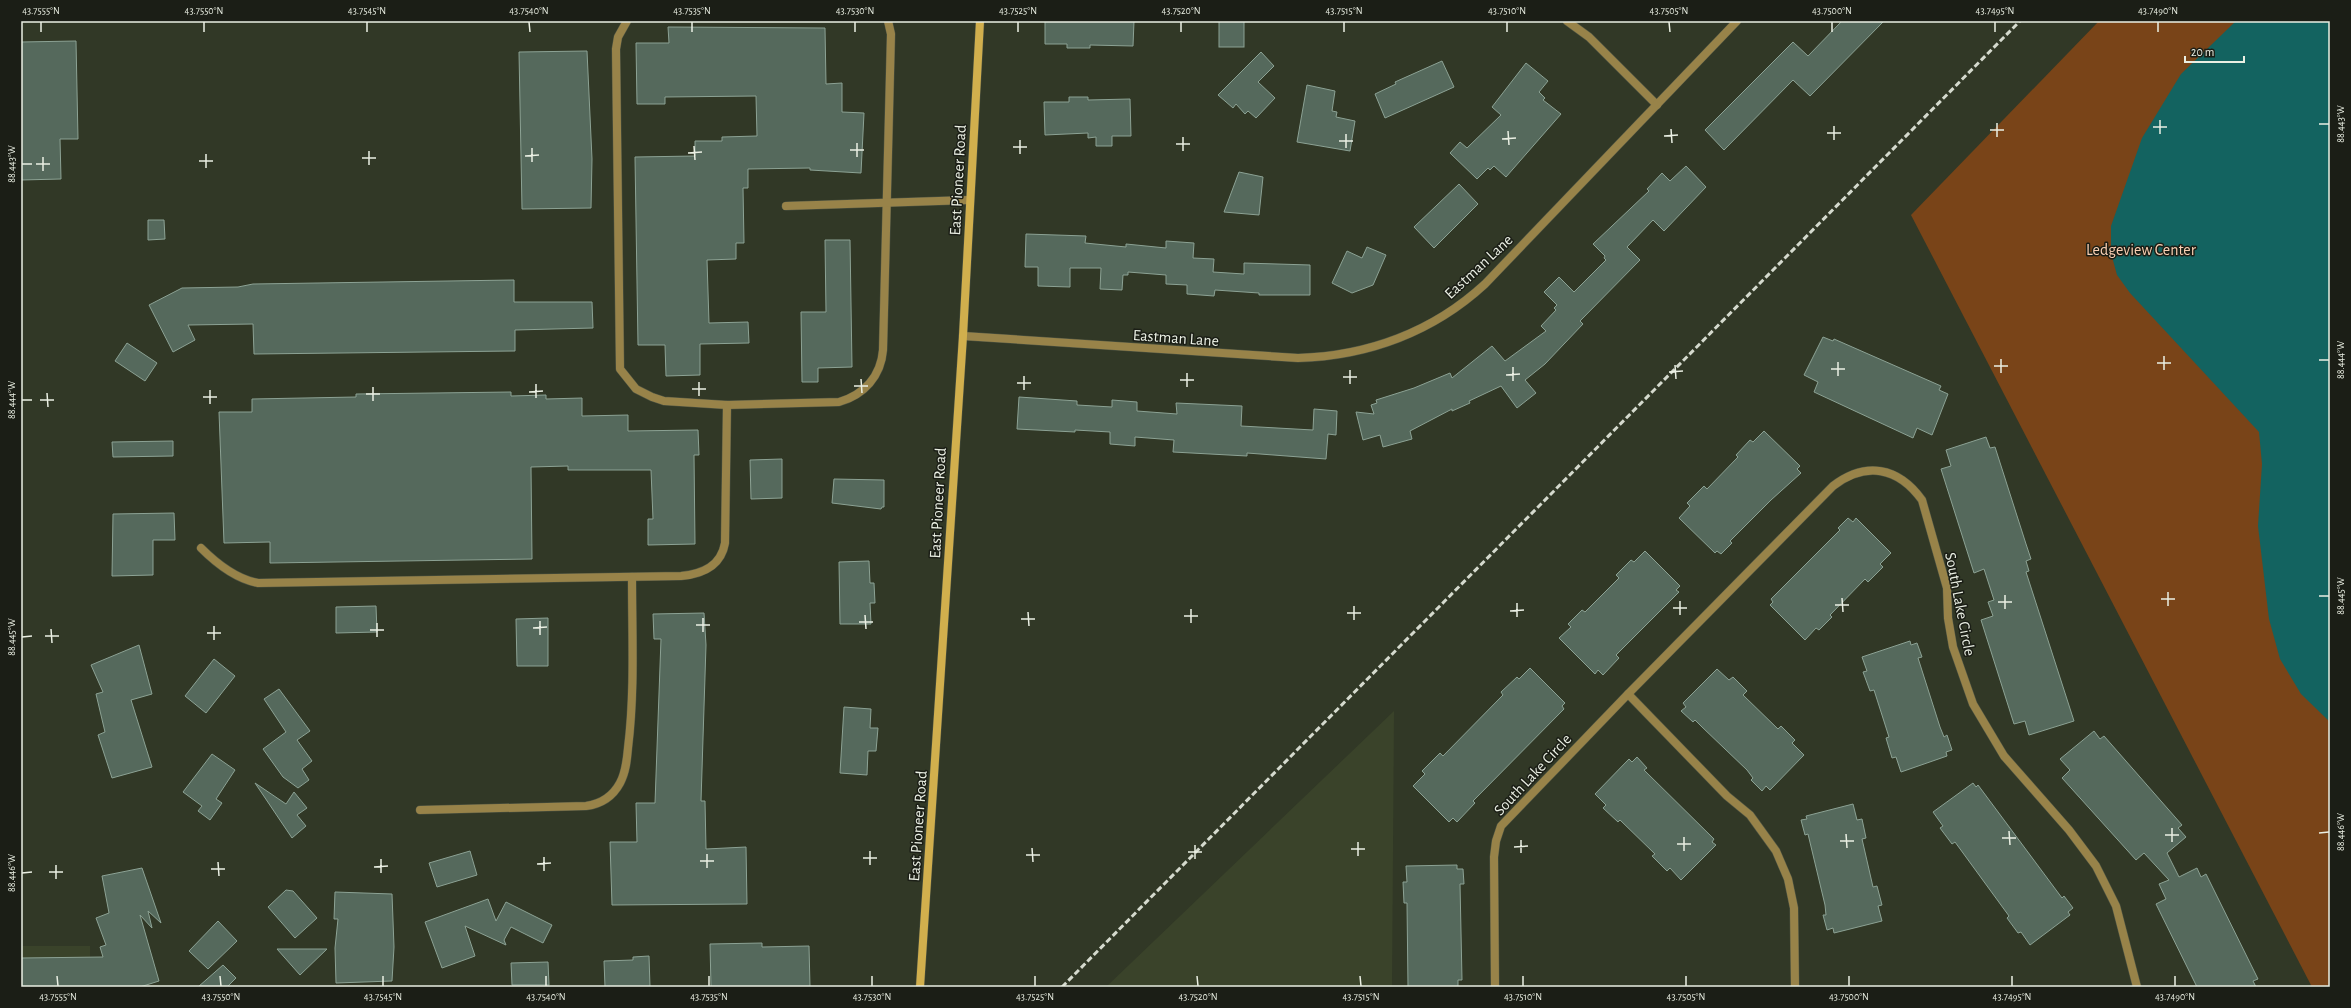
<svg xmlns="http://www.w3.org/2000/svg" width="2351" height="1008" font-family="'Alegreya Sans',sans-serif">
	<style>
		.built { fill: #3a432a }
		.green { fill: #794418 }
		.water { fill: #136360 }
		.building { fill: #55695c; stroke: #8ca294 }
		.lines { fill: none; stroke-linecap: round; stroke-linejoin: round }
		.minor-casing { stroke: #4f5544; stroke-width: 9 }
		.secondary-casing { stroke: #4f5544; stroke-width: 9 }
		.minor { stroke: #988349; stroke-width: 8 }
		.secondary { stroke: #d1af4d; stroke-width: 8 }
		.rail { stroke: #d5dace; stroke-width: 3; stroke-dasharray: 6 3; stroke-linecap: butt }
		.ticks { fill: none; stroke: #eaefe3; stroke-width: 1.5 }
		.labels { text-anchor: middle; stroke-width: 3; stroke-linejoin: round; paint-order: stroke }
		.street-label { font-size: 16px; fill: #eaefe3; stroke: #1b1e16 }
		.park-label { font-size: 16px; fill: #f9d0b3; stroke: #1b1e16 }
		.neatline { fill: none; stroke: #eaefe3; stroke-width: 1.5 }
		.ticks-label { font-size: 10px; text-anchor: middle; fill: #eaefe3 }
	</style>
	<rect width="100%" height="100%" fill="#313826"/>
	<g class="built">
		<polygon points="1394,711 1392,987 1106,987"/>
		<rect x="21" y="946" width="69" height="41"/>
	</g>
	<polygon class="green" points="2099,21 2330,21 2330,987 2312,987 1911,215"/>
	<polygon class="water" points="2236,21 2330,21 2330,722 2301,694 2280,659 2269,619 2258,526 2262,464 2259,432 2130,293 2117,275 2111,253 2111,226 2142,138 2181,74"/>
	<g class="building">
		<polygon points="1045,21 1134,21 1133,46 1090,45 1090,48 1067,48 1067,44 1045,44"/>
		<rect x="1219" y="21" width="25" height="26"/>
		<polygon points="1842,21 1884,21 1810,96 1793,80 1724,150 1705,130 1793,42 1808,56"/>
		<polygon points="668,27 825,28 826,84 842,83 842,112 864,113 861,173 810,170 810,168 748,169 748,188 743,188 744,243 736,243 736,259 707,260 709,323 748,322 749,343 700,344 700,375 666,376 665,345 638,345 635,157 695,156 695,141 722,141 722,137 757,136 756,96 665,97 665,104 637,104 636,43 669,43"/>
		<polygon points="76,41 78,139 60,139 61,179 21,180 21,42"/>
		<polygon points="587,51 592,159 591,208 522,209 519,52"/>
		<polygon points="1261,52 1274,66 1258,82 1275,98 1256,118 1248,111 1245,114 1236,104 1233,108 1218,95"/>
		<polygon points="1442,61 1454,87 1385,118 1375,94 1396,84 1395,82"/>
		<polygon points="1526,63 1548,81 1539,92 1545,98 1543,100 1561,114 1506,177 1494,166 1490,170 1488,168 1477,179 1450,153 1460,142 1467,148 1501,115 1492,107"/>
		<polygon points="1307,85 1335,91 1332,111 1337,112 1336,117 1355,121 1350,151 1297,142"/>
		<polygon points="1069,97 1088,97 1088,100 1130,99 1131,136 1112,136 1112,146 1096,146 1096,137 1088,138 1088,133 1045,135 1044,102 1069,102"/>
		<polygon points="1686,166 1706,187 1664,231 1653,220 1627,247 1640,260 1580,321 1583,324 1545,364 1525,380 1536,393 1517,408 1501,386 1469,401 1470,403 1452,411 1452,409 1410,431 1412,439 1383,447 1380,435 1363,440 1356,412 1374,414 1371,405 1377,403 1376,400 1414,388 1450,373 1452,378 1492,346 1505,361 1546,331 1541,326 1556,310 1554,308 1557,305 1544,292 1559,277 1574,292 1606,260 1604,258 1605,256 1593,244 1649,191 1647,189 1662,173 1670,181"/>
		<polygon points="1239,172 1263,177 1259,215 1224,212"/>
		<polygon points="1459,184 1478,204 1434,248 1414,227"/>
		<polygon points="148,220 164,220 165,239 148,240"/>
		<polygon points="1026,234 1086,236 1085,243 1126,247 1126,244 1166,248 1166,241 1194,243 1193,258 1214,259 1213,272 1244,274 1244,263 1310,265 1310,295 1259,295 1259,293 1215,290 1214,296 1187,294 1187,285 1166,284 1166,275 1128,272 1128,275 1123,275 1122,290 1100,289 1101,268 1070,268 1070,287 1038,286 1038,267 1025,267"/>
		<polygon points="825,240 850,240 852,367 818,368 818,382 802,382 801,312 826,312"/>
		<polygon points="1367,247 1386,255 1373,285 1352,293 1332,283 1347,251 1362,258"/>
		<polygon points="514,280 514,302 592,302 593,328 515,330 515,351 254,354 253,324 188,325 195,340 173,352 149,305 182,288 238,287 253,284"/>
		<polygon points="1823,337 1833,341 1834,339 1941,386 1939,390 1948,394 1932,435 1917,428 1913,438 1814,392 1818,382 1804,375"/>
		<polygon points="127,343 157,363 145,381 115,361"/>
		<polygon points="511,392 511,396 546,395 546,399 582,398 582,416 628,415 628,431 698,430 699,455 694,455 695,544 648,545 648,519 653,519 651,470 568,470 568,466 531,467 532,559 270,563 270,542 224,543 219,412 252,412 252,399 356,397 356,394"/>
		<polygon points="1019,397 1077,401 1077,405 1112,407 1112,400 1137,402 1137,411 1177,414 1176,403 1242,406 1241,426 1313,430 1314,409 1337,411 1336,435 1328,434 1326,459 1247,453 1247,456 1173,452 1174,440 1135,437 1135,446 1110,444 1110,432 1075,430 1075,432 1017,429"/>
		<polygon points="1764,431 1800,466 1797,469 1801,473 1771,500 1730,541 1732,543 1721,554 1717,551 1715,553 1679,518 1690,506 1687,503 1704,486 1707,489 1738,457 1736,455 1750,440 1753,442"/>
		<polygon points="1986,437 1990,448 1995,447 2026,544 2031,559 2026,561 2029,571 2026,572 2074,721 2029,735 2025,721 2014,724 1981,620 1993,616 1988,602 1994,600 1984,569 1974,573 1941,469 1951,466 1946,450"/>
		<polygon points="173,441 173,456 113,457 112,442"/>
		<polygon points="782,459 782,498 751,499 750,460"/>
		<polygon points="834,479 884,480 884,507 882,507 881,509 832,503"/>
		<polygon points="174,513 175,540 153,540 153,575 112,576 113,514"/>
		<polygon points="1848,518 1853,522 1856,518 1891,553 1880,564 1883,567 1868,582 1865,579 1830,615 1832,617 1819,630 1816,628 1805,640 1770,605 1773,602 1771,599 1840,530 1838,528"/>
		<polygon points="1645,551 1680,586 1676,590 1679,592 1616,655 1619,658 1603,675 1598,670 1595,674 1559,638 1571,627 1568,624 1582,610 1585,612 1619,578 1616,575 1631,560 1634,562"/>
		<polygon points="869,561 870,583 874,583 875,603 870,603 871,624 840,624 839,562"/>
		<polygon points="376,606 377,632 336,633 336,607"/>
		<polygon points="704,613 706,645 701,801 705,801 706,849 746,847 747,904 612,905 610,842 637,842 636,803 655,803 661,639 654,639 653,614"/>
		<polygon points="548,618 548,666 517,666 516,619"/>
		<polygon points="1910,641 1911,645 1917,643 1922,657 1918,658 1940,727 1944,737 1947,735 1952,750 1946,752 1947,756 1901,772 1896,757 1892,758 1886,738 1889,737 1874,690 1870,691 1863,672 1867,671 1862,657"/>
		<polygon points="139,645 152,694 131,700 152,767 112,778 98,735 105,732 96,694 103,692 91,665"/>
		<polygon points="214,659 235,676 206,713 185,696"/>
		<polygon points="1530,668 1565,703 1562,706 1564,709 1473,801 1475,803 1457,822 1453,818 1449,822 1413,786 1425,774 1422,771 1440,753 1443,756 1503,695 1501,692 1517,677 1519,679"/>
		<polygon points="1717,669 1729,680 1733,677 1747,691 1743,695 1778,729 1781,726 1795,740 1792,743 1804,755 1770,790 1766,786 1762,791 1751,780 1753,778 1747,770 1702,727 1695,720 1693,722 1681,711 1686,707 1683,703"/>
		<polygon points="279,689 310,731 297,740 312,761 302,769 309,780 298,788 283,777 263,749 286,732 264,699"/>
		<polygon points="844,707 871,709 870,728 878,728 876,751 868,751 867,775 840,773"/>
		<polygon points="2094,731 2100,739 2104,736 2182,825 2178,828 2186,837 2167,853 2179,877 2197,868 2201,877 2206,874 2258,979 2253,981 2256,987 2197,987 2156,904 2166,899 2159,884 2169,880 2144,853 2136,860 2062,778 2070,770 2060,759"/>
		<polygon points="212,754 235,770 216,799 222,803 210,820 198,811 202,806 183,792"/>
		<polygon points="1637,757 1647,768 1644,770 1714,839 1712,842 1716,845 1681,880 1670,868 1667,871 1652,856 1655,854 1620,820 1618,822 1603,808 1606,805 1595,794 1629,759 1632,762"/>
		<polygon points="255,783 286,804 294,792 307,808 297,815 306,826 292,838"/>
		<polygon points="1973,783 1976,787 1978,785 2062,898 2064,896 2073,908 2068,912 2070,915 2030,945 2021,932 2018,933 2007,918 2009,916 1955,842 1952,844 1940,828 1943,826 1933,812"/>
		<polygon points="1853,804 1857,820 1862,819 1866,838 1862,839 1873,887 1877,886 1882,905 1878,906 1882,921 1834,933 1833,928 1827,930 1823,915 1826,915 1825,905 1808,834 1805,835 1801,820 1807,819 1806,816"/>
		<polygon points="470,851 477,875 437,887 429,863"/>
		<polygon points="1457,865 1457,869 1463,869 1464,884 1460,884 1462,980 1458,980 1458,987 1408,987 1407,903 1404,903 1403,882 1407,882 1406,866"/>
		<polygon points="142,868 161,923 148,911 152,928 140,915 159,981 140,987 21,987 21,958 103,957 100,947 106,945 96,918 109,913 102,876"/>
		<polygon points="286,890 293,891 317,918 295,938 268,907"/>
		<polygon points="335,892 392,894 394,947 392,981 336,983 335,948 338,919 334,919"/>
		<polygon points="488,899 496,921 506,902 552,925 543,943 511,927 504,940 506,945 465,926 475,956 442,968 425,922"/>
		<polygon points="218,921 237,941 208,969 189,951"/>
		<polygon points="762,943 762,947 809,946 810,987 711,987 710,944"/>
		<polygon points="277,949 327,949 300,975"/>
		<polygon points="649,956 650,987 605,987 604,961 633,960 633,957"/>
		<polygon points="548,962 549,985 512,985 511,963"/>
		<polygon points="223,965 236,978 227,987 198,987"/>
	</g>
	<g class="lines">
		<defs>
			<g id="minor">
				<path d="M 627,21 L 618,37 L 616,49 L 620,369 L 636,389 L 652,397 L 664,401 L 727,405 L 839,402 C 864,395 881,376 883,350 L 891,34 L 888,21"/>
				<polyline points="1567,21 1589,37 1657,105"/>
				<polyline points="786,206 969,200"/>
				<path d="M 963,336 L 1298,358 C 1368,356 1433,332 1485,284 L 1737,21"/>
				<path d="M 201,548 C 217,564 236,579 258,583 L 681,576 C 703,574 721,566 725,543 L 727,405"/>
				<polyline points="1628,694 1727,796 1750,815 1776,851 1788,879 1794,908 1795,987"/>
				<path d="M 420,810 L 586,806 C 601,804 613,796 620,783 C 626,772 627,759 628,748 C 635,691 632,634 632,577"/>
				<path d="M 1495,987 L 1494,857 L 1496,841 L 1501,826 L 1628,694 L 1833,486 C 1866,461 1898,467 1922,500 L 1947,588 L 1948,618 L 1953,647 L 1973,704 L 2004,756 L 2069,830 L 2096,866 L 2116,906 L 2137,987"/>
			</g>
			<polyline id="secondary" points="920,987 963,336 980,21"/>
		</defs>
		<use href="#minor" class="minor-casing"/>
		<use href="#secondary" class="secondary-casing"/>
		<use href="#minor" class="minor"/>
		<use href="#secondary" class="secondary"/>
		<polyline class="rail" points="1062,987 2020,21"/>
	</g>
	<path class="ticks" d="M 41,22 L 41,32M 204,22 L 204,32M 367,22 L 367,32M 529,22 L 530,32M 692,22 L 692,32M 855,22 L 855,32M 1018,22 L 1018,32M 1181,22 L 1181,32M 1344,22 L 1344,32M 1507,22 L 1507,32M 1669,22 L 1670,32M 1832,22 L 1832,32M 1995,22 L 1995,32M 2158,22 L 2158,32M 2160,120 L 2160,134M 1997,123 L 1997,137M 2319,124 L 2329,124M 1834,126 L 1834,140M 2153,127 L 2167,127M 1671,129 L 1672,143M 1990,130 L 2004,130M 1508,131 L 1509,145M 1827,133 L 1841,133M 1346,134 L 1346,148M 1664,136 L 1678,135M 1183,137 L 1183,151M 1502,139 L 1516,138M 1020,140 L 1020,154M 1339,141 L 1353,141M 857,143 L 857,157M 1176,144 L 1190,144M 694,146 L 695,160M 1013,147 L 1027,147M 532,148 L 532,162M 850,150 L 864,150M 369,151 L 369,165M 688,153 L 702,152M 206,154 L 206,168M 525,156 L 539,155M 43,157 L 43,171M 362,158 L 376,158M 199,161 L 213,161M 22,164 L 32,164M 36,164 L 50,164M 2164,356 L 2164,370M 2001,359 L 2001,373M 2319,360 L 2329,360M 1838,362 L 1838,376M 2157,363 L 2171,363M 1675,365 L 1676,379M 1994,366 L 2008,366M 1513,367 L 1513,381M 1831,369 L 1845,369M 1350,370 L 1350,384M 1669,372 L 1683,371M 1187,373 L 1187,387M 1506,375 L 1520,374M 1024,376 L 1024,390M 1343,377 L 1357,377M 861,379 L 862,393M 1180,380 L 1194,380M 699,382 L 699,396M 1017,383 L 1031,383M 536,384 L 536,398M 854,386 L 868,386M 373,387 L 373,401M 692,389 L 706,389M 210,390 L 210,404M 529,392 L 543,391M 47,393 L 48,407M 366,394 L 380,394M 203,397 L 217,397M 22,400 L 32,400M 40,400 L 54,400M 2168,592 L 2168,606M 2005,595 L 2005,609M 2319,596 L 2329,596M 1842,598 L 1843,612M 2161,599 L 2175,599M 1680,601 L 1680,615M 1998,602 L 2012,602M 1517,603 L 1517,617M 1835,605 L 1849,605M 1354,606 L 1354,620M 1673,608 L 1687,608M 1191,609 L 1191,623M 1510,611 L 1524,610M 1028,612 L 1029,626M 1347,613 L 1361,613M 865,615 L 866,629M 1184,616 L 1198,616M 703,618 L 703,632M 1021,619 L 1035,619M 540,621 L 540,635M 859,622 L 873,622M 377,623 L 377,637M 696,625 L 710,625M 214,626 L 214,640M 533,628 L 547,627M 51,629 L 52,643M 370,630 L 384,630M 207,633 L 221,633M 45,636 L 59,636M 22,637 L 32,636M 2172,828 L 2172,842M 2009,831 L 2010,845M 2319,833 L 2329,832M 1846,834 L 1847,848M 2165,835 L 2179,835M 1684,837 L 1684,851M 2002,838 L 2016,838M 1521,840 L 1521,853M 1840,841 L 1854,841M 1358,842 L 1358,856M 1677,844 L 1691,844M 1195,845 L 1195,859M 1514,847 L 1528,846M 1032,848 L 1033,862M 1351,849 L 1365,849M 870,851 L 870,865M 1188,852 L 1202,852M 707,854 L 707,868M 1026,855 L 1040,855M 544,857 L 544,871M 863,858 L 877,858M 381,859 L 381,873M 700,861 L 714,861M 218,862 L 219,876M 537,864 L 551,863M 56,865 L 56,879M 374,867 L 388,866M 211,869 L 225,869M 49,872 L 63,872M 22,873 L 32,872M 57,976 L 58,986M 220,976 L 221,986M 383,976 L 383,986M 546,976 L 546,986M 709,976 L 709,986M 872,976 L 872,986M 1035,976 L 1035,986M 1197,976 L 1198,986M 1360,976 L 1361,986M 1523,976 L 1523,986M 1686,976 L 1686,986M 1849,976 L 1849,986M 2012,976 L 2012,986M 2175,976 L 2175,986"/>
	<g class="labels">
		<g class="street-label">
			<text transform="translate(957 180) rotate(-87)" y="6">East Pioneer Road</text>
			<text transform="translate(1478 266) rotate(-43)" y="6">Eastman Lane</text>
			<text transform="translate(1176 337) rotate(4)" y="6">Eastman Lane</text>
			<text transform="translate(937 503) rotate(-87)" y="6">East Pioneer Road</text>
			<text transform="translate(1961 604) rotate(79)" y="6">South Lake Circle</text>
			<text transform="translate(1532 774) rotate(-47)" y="6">South Lake Circle</text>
			<text transform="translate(917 826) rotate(-86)" y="6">East Pioneer Road</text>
		</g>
		<g class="park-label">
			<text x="2141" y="255">Ledgeview Center</text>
		</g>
	</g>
	<rect width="2351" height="1008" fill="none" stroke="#1b1e16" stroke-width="44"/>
	<path d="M2185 56v6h59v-6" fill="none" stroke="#eaefe3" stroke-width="2"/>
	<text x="2191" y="56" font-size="12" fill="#eaefe3" stroke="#1b1e16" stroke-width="3" paint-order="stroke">20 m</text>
	<rect x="22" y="22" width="2307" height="964" class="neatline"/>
	<g class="ticks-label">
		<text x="41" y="14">43.7555°N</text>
		<text x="204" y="14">43.7550°N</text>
		<text x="367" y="14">43.7545°N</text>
		<text x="529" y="14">43.7540°N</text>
		<text x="692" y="14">43.7535°N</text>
		<text x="855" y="14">43.7530°N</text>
		<text x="1018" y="14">43.7525°N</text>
		<text x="1181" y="14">43.7520°N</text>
		<text x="1344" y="14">43.7515°N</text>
		<text x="1507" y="14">43.7510°N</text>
		<text x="1669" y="14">43.7505°N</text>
		<text x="1832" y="14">43.7500°N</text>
		<text x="1995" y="14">43.7495°N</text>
		<text x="2158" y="14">43.7490°N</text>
		<text transform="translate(2340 124) rotate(-90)" y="4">88.443°W</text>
		<text transform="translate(11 164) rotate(-90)" y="4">88.443°W</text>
		<text transform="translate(2340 360) rotate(-90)" y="4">88.444°W</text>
		<text transform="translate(11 400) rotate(-90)" y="4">88.444°W</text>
		<text transform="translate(2340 596) rotate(-90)" y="4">88.445°W</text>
		<text transform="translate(11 637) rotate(-90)" y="4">88.445°W</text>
		<text transform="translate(2340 832) rotate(-90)" y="4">88.446°W</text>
		<text transform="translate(11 873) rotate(-90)" y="4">88.446°W</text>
		<text x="58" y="1000">43.7555°N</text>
		<text x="221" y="1000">43.7550°N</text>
		<text x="383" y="1000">43.7545°N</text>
		<text x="546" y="1000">43.7540°N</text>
		<text x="709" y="1000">43.7535°N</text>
		<text x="872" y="1000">43.7530°N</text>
		<text x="1035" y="1000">43.7525°N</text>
		<text x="1198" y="1000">43.7520°N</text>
		<text x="1361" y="1000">43.7515°N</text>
		<text x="1523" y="1000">43.7510°N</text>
		<text x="1686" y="1000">43.7505°N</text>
		<text x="1849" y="1000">43.7500°N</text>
		<text x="2012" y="1000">43.7495°N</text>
		<text x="2175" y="1000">43.7490°N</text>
	</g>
</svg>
